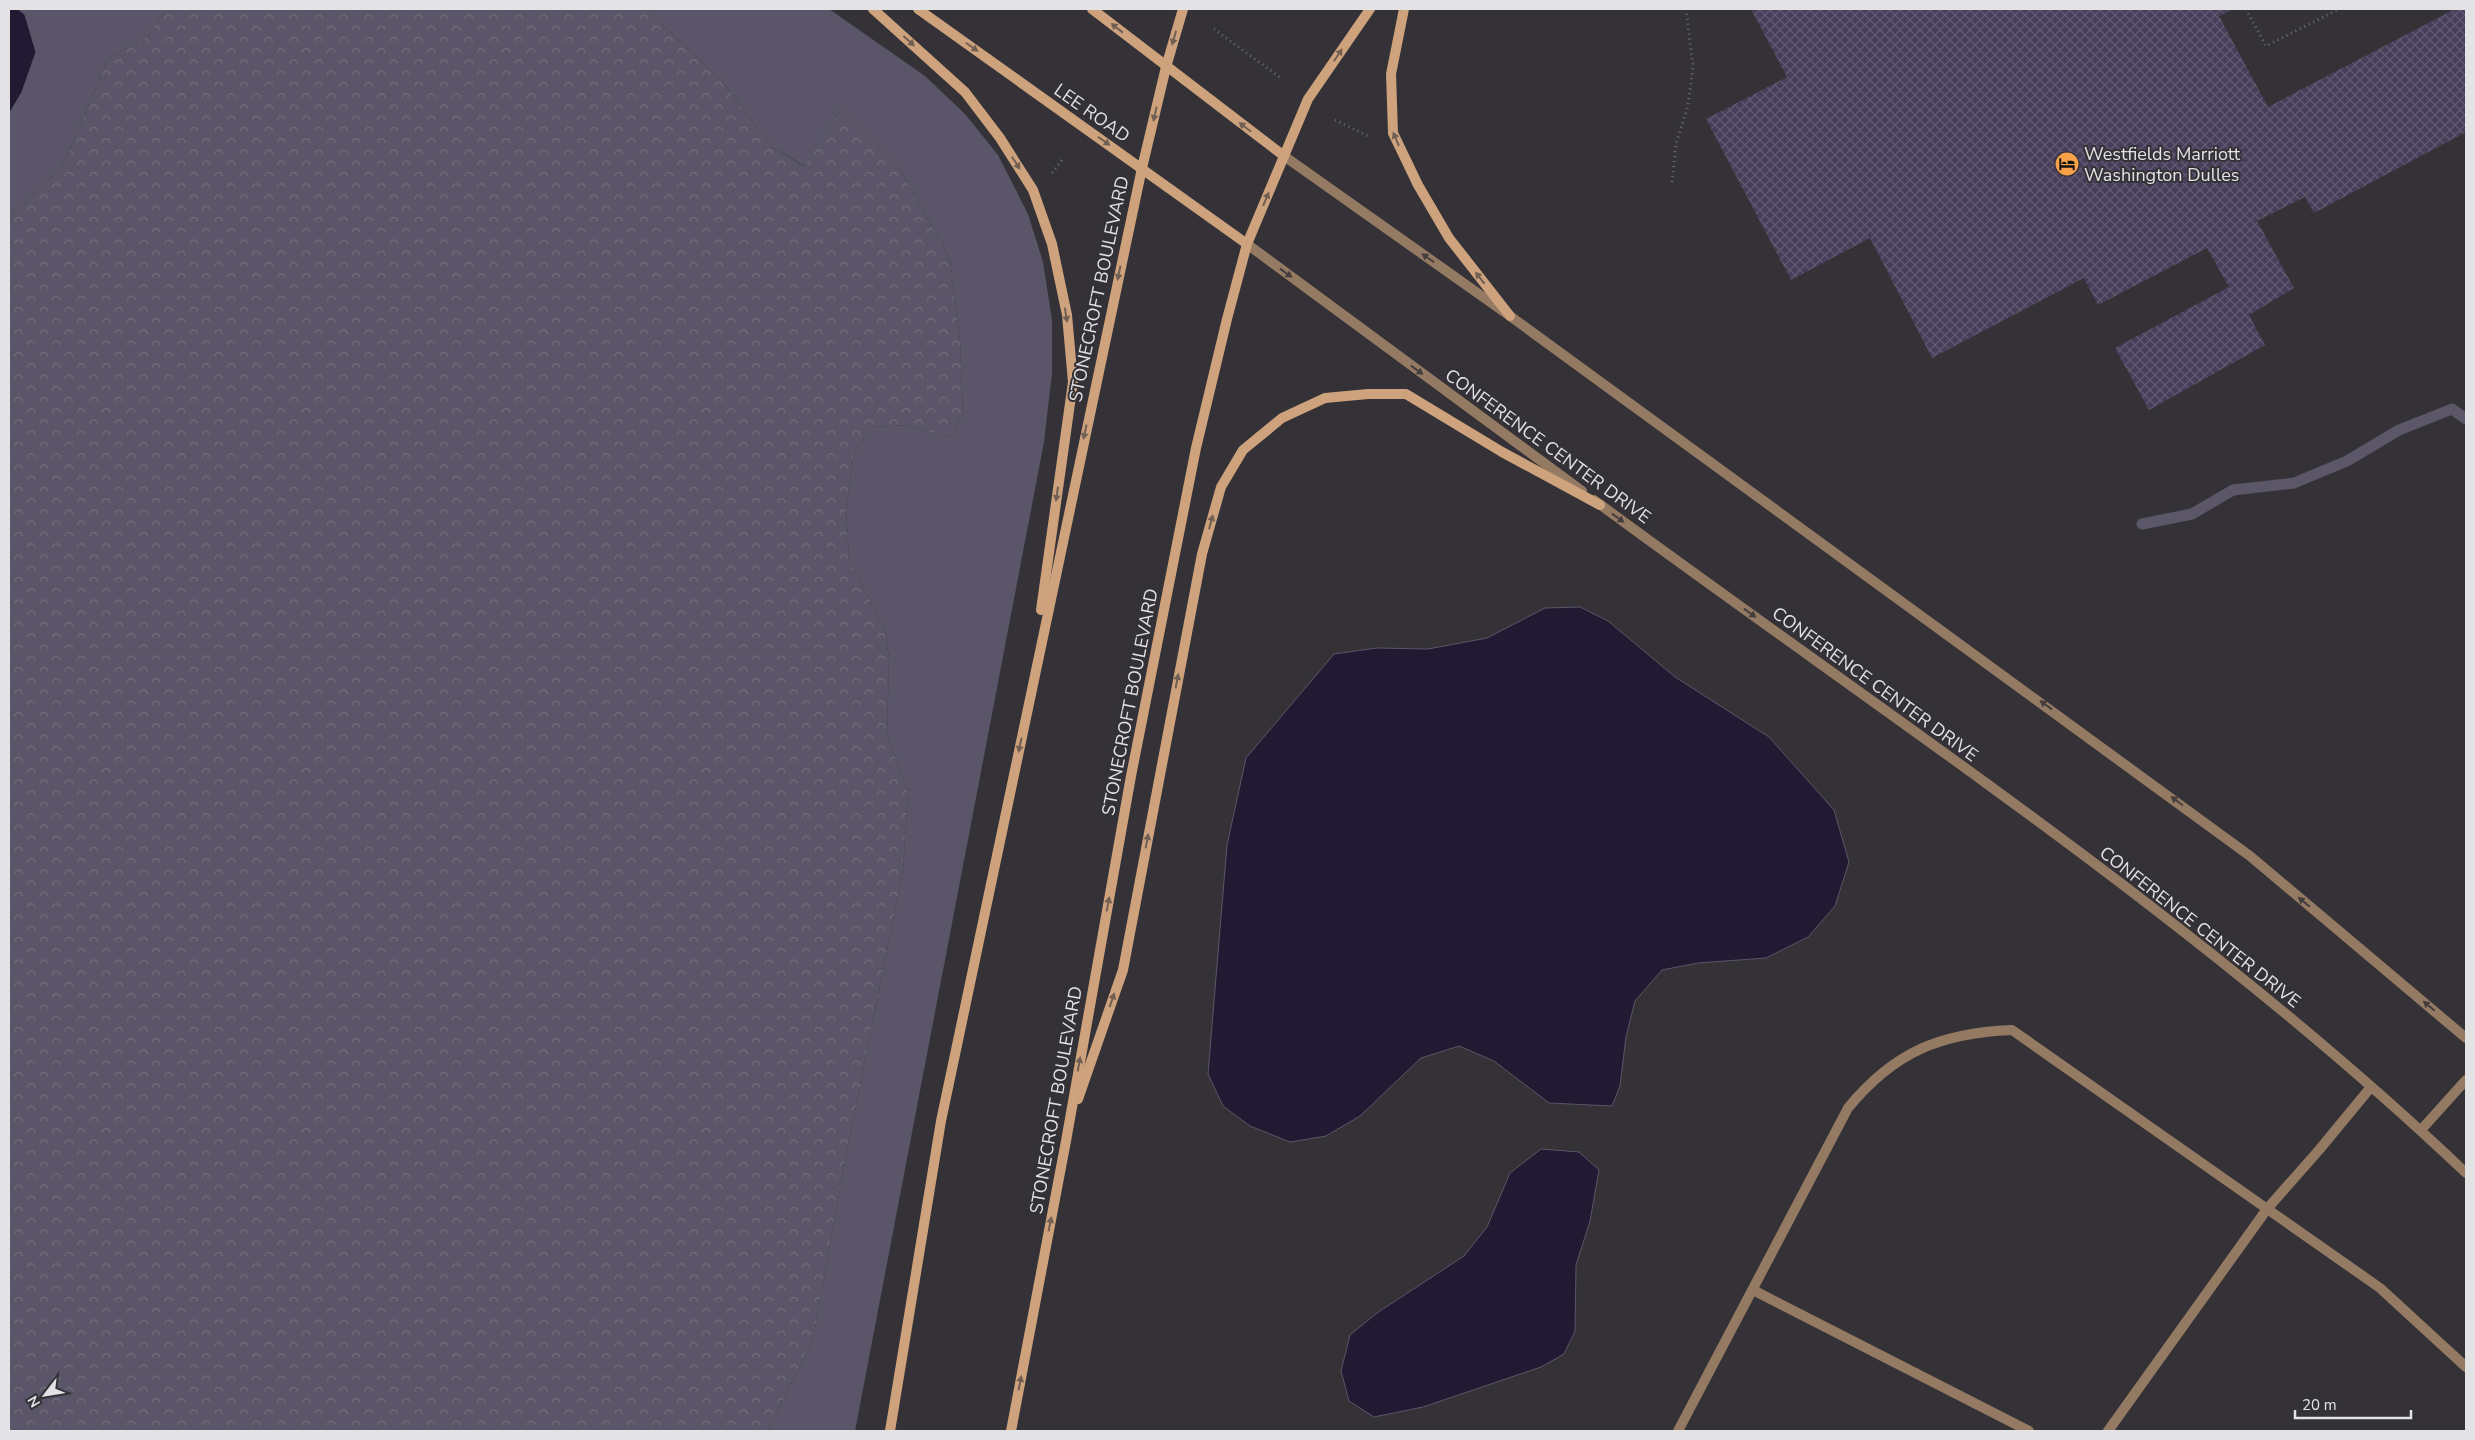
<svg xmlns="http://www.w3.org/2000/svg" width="2475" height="1440" font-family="'Nunito Sans',sans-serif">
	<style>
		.green { fill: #5a5569 }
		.forest { fill: url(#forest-crowns) }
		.water { fill: #211a32; stroke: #5b5668 }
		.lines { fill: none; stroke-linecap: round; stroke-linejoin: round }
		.stream { stroke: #5b5668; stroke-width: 11 }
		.building { fill: url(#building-cross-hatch) }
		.path { stroke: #6d6b70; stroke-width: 3; stroke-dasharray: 1 4; stroke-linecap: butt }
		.lane { stroke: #957a63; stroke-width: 10 }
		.street { stroke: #957a63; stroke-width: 10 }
		.secondary { stroke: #cda27c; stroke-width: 10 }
		.oneway { fill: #715f53 }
		.oneway2 { fill: #433d3e }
		.labels { text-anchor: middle; stroke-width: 4; stroke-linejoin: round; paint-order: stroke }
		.street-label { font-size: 18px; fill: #e3e2e5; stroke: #343237 }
		.poi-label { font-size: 18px; fill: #e3e2e5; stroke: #343237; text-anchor: start }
	</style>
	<defs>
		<pattern id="forest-crowns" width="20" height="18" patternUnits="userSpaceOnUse" patternTransform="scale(1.25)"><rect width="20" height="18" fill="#5a5569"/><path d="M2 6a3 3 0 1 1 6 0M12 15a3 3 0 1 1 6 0" fill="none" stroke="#726d7e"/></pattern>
		<pattern id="building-cross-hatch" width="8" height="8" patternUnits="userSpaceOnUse" patternTransform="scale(1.25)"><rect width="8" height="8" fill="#473f5a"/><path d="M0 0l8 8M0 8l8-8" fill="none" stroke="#615a72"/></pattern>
	</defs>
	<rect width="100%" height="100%" fill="#343237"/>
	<g class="green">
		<polygon points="18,9 166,9 149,35 108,59 63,166 9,218 9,114 22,92 25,15"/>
		<polygon points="646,9 829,9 925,76 965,114 998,155 1028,214 1043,262 1052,320 1052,373 1044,442 855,1431 768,1431 813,1339 845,1161 903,870 908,792 887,735 889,659 885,631 849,559 846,509 854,452 873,427 906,425 950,438 963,413 960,342 950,259 901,171 840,110 805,166 772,147 722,81"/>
	</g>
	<polygon class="forest" points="166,9 646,9 722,81 772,147 804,166 840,110 901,171 950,259 960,342 963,413 950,438 906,425 873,427 854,452 846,509 849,559 885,631 889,659 887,735 908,792 903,870 845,1161 813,1339 768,1431 9,1431 9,218 63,166 108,59 149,35"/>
	<g class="water">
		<polygon points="9,9 18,9 25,15 36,52 22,92 9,114"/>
		<polygon points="1580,607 1608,621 1675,677 1769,737 1834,810 1849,862 1835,906 1808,937 1766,958 1698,963 1662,970 1635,1001 1626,1037 1620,1086 1612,1106 1549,1103 1494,1061 1459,1046 1421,1058 1360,1116 1326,1136 1290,1142 1250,1126 1223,1106 1208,1074 1227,845 1246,758 1334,654 1377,648 1428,649 1487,638 1545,608"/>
		<polygon points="1541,1149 1579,1152 1599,1170 1590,1221 1576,1265 1575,1331 1564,1354 1541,1367 1423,1407 1374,1417 1349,1401 1341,1371 1350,1335 1377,1313 1464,1256 1487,1227 1510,1173"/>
	</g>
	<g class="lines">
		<polyline class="stream" points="2142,524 2192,514 2233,490 2294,483 2347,461 2399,430 2452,409 2466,419"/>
	</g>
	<polygon class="building" points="1751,9 2233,9 2219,16 2268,107 2455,9 2466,9 2466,132 2314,213 2305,197 2257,221 2294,288 2249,315 2265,345 2149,410 2115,348 2229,287 2207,248 2098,305 2084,278 1932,358 1870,238 1791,280 1706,119 1787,77"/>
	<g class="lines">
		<g class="path">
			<polyline points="2246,9 2266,46 2339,9"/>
			<polyline points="1214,29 1282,79"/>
			<polyline points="1335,120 1368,136"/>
			<polyline points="1052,173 1064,157"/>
			<polyline points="1672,182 1676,144 1688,106 1693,67 1686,9"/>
		</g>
		<g class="lane">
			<polyline points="2421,1130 2466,1080"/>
			<polyline points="1753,1290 2029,1431"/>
			<path d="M 1678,1431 L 1848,1108 C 1894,1052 1940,1033 2012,1030 L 2380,1288 L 2466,1367"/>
			<polyline points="2108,1431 2267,1209 2319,1150 2371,1087"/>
		</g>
		<g class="street">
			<polyline points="1284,156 1510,316 2250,856 2466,1038"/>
			<polyline points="1247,244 1582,491"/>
			<path d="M 1594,500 C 1889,718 2200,920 2466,1173"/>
		</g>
		<g class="secondary">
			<polyline points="873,9 965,92 1000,138 1033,190 1052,244 1067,315 1073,382 1041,610"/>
			<polyline points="918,9 1247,244"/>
			<polyline points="1092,9 1284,156"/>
			<polyline points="1404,9 1391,74 1393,133 1418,185 1449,238 1510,316"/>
			<polyline points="1078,1099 1123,970 1202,554 1221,487 1243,450 1282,418 1325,398 1368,394 1406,394 1502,452 1600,505"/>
			<polyline points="890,1431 941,1121 1142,168 1166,67 1183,9"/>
			<polyline points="1011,1431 1066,1141 1131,776 1196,448 1227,319 1247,244 1308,99 1370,9"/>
		</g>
	</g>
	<defs><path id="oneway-solid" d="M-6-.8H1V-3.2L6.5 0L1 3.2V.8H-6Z" transform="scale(1.25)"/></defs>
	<g class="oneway">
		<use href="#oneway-solid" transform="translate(1117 28) rotate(-142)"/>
		<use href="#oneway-solid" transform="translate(1174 38) rotate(106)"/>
		<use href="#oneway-solid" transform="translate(909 41) rotate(42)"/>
		<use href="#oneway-solid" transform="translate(972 47) rotate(35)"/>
		<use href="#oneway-solid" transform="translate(1338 55) rotate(-56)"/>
		<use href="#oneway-solid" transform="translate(1155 114) rotate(103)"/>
		<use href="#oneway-solid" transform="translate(1245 127) rotate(-143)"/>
		<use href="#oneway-solid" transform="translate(1396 139) rotate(-113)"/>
		<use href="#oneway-solid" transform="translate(1104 141) rotate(35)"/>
		<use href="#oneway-solid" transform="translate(1016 163) rotate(57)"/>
		<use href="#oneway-solid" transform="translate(1266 199) rotate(-67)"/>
		<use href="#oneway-solid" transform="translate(1119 273) rotate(102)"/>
		<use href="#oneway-solid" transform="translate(1480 278) rotate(-128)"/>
		<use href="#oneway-solid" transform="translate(1066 315) rotate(81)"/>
		<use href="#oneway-solid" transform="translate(1085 432) rotate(102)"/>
		<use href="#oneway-solid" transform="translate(1057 494) rotate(98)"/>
		<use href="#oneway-solid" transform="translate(1211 522) rotate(-75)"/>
		<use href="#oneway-solid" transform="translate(1177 681) rotate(-79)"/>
		<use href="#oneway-solid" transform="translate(1020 745) rotate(102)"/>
		<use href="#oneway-solid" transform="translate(1147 841) rotate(-79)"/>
		<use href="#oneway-solid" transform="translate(1108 904) rotate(-79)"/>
		<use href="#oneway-solid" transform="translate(1112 1000) rotate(-71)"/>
		<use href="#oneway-solid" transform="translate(1079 1064) rotate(-80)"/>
		<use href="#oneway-solid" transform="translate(1050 1224) rotate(-79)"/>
		<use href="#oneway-solid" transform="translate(1020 1383) rotate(-79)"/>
	</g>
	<g class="oneway2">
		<use href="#oneway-solid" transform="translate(1428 258) rotate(-145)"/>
		<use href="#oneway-solid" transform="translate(1286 273) rotate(36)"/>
		<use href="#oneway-solid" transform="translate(1417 370) rotate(36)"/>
		<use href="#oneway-solid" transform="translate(1618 518) rotate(36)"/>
		<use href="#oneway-solid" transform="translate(1750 613) rotate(36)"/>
		<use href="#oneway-solid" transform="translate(2046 705) rotate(-144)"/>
		<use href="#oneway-solid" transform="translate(2177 801) rotate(-143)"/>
		<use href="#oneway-solid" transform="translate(2304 902) rotate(-140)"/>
		<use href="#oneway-solid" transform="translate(2429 1006) rotate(-140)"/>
	</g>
	<defs>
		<symbol id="hotel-disc" viewBox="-11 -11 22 22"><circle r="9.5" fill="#f8a14a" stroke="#343237"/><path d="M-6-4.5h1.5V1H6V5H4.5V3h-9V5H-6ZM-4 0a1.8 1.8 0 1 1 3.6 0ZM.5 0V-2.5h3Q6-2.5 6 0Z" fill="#111"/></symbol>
	</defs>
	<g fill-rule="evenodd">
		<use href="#hotel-disc" x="2053" y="150" width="28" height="28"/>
	</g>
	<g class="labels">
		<g class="street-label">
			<text transform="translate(1092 113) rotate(35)" y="6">LEE ROAD</text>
			<text transform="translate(1099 289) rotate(-78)" y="6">STONECROFT BOULEVARD</text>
			<text transform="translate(1548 446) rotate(36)" y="6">CONFERENCE CENTER DRIVE</text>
			<text transform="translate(1875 684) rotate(36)" y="6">CONFERENCE CENTER DRIVE</text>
			<text transform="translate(1130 702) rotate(-79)" y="6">STONECROFT BOULEVARD</text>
			<text transform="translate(2200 927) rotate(38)" y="6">CONFERENCE CENTER DRIVE</text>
			<text transform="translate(1056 1100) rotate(-80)" y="6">STONECROFT BOULEVARD</text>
		</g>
		<g class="poi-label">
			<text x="2084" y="160">Westfields Marriott<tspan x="2084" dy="21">Washington Dulles</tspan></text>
		</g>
	</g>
	<rect width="2475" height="1440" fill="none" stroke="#e3e2e5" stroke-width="20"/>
	<g transform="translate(45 1395) rotate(239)" stroke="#343237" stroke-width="4" paint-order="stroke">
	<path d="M0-4L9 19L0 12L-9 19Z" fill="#e3e2e5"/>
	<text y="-8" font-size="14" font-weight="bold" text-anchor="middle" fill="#e3e2e5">N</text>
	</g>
	<path d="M2295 1410v8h116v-8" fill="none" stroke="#e3e2e5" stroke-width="2.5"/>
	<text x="2302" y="1410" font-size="15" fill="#e3e2e5" stroke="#343237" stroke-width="4" paint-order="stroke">20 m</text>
</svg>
